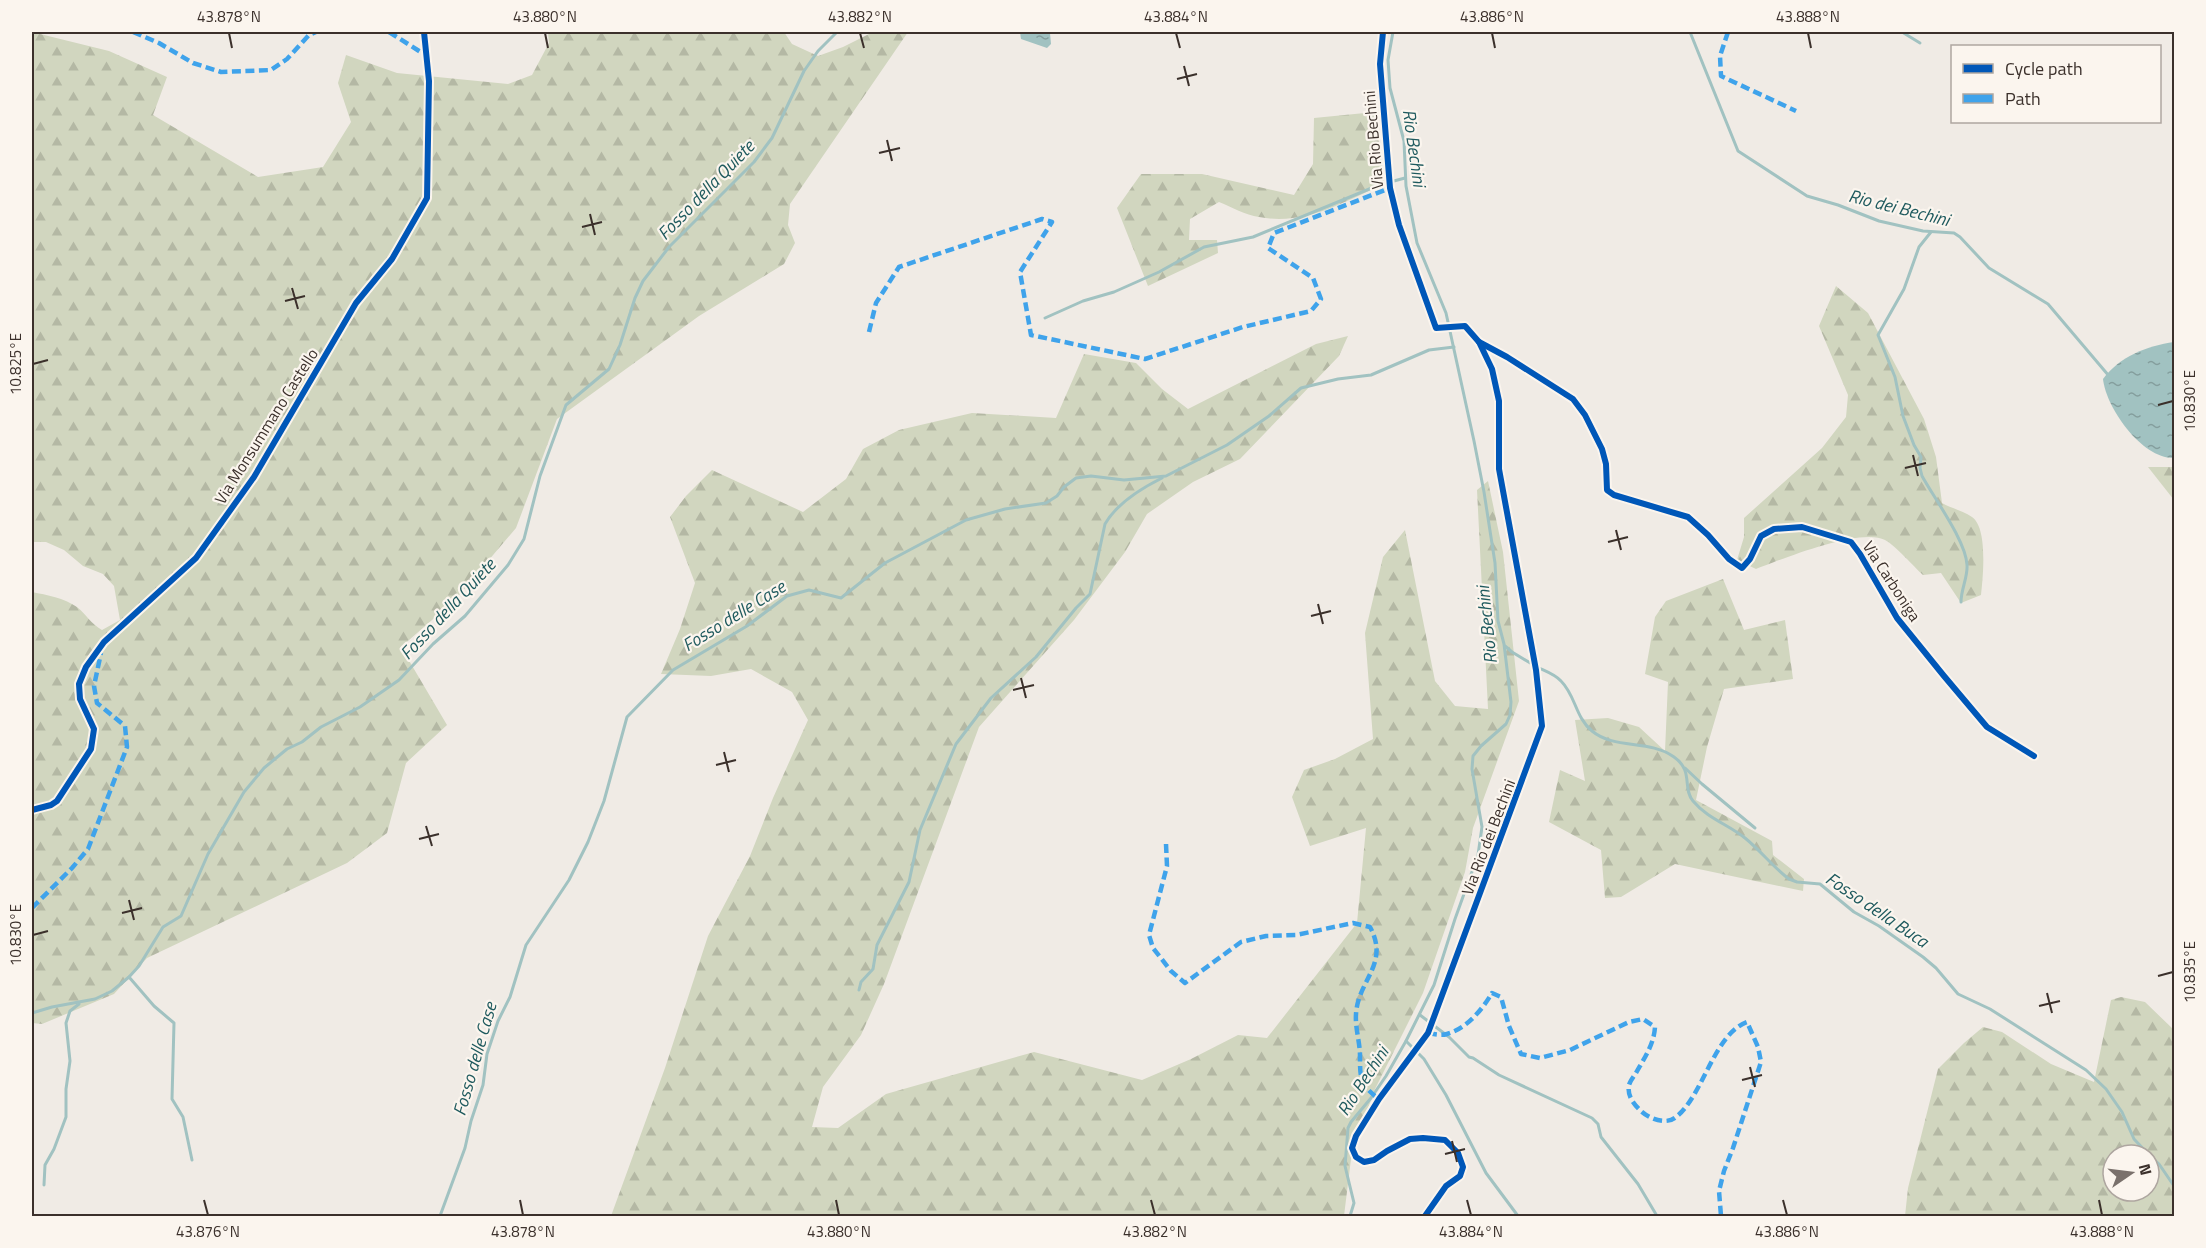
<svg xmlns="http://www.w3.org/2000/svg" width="2206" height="1248" font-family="'Titillium Web',sans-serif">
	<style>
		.forest { fill: url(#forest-firs); fill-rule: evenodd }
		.water { fill: url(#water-ripples) }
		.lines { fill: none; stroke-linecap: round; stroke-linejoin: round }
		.stream { stroke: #a1c2c1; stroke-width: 3 }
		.street { stroke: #c9c3be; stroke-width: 8 }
		.quiet { stroke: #3fa3eb; stroke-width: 4.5; stroke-dasharray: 9 4.5; stroke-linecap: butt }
		.cycleway-casing { stroke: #fbf5ee; stroke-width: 10 }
		.cycleway { stroke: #0057b8; stroke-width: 6 }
		.ticks { fill: none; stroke: #3b302b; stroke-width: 2 }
		.labels { text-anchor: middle; stroke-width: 4.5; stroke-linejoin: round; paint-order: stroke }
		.street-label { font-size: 16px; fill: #3b302b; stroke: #fbf5ee }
		.water-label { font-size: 18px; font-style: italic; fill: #1f5a5e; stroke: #fbf5ee }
		.neatline { fill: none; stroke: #3b302b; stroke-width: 2 }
		.ticks-label { font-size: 15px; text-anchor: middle; fill: #3b302b }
	</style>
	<defs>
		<pattern id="forest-firs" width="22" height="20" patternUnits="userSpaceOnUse" patternTransform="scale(1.5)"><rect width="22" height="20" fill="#d1d6bf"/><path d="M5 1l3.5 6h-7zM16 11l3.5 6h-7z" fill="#b4b8a4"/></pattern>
		<pattern id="water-ripples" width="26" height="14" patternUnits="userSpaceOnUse" patternTransform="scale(1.5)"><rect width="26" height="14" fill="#a1c2c1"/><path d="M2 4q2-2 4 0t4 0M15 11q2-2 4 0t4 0" fill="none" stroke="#849e9d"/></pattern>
	</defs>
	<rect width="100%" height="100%" fill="#f0ebe5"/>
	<g class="forest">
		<path d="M 32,32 L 109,51 L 167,77 L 153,115 L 258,177 L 323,167 L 351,122 L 338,83 L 346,55 L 397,73 L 508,84 L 532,75 L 549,43 L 548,32 L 784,32 L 792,44 L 818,56 L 843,47 L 873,32 L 908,32 L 790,204 L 788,225 L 795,243 L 784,264 L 699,316 L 557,419 L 516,528 L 455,600 L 401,647 L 447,725 L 406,763 L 387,833 L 347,863 L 147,958 L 114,994 L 42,1024 L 32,1023 L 32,592 C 47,595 64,598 77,607 C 86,614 91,624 102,630 L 120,620 L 114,586 L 103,574 L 83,566 L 64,550 L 46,542 L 32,542 Z"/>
		<path d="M 1375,112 L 1384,184 C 1343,202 1305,226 1259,217 C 1245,215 1232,207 1219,202 L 1190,219 L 1189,240 L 1217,240 L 1218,253 L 1148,286 L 1117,208 L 1141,174 L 1202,174 L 1294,195 L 1313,164 L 1314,118 Z"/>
		<path d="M 1836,286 L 1868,313 L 1924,419 L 1936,457 L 1942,503 C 1951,508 1963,511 1972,517 C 1988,528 1983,577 1981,595 L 1961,603 L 1941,573 L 1923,575 C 1914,567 1895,545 1885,540 C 1861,527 1782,559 1756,569 L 1737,560 L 1744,537 L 1744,518 L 1822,448 L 1846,417 L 1848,395 L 1819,326 Z"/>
		<polygon points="1348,336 1339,356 1240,459 1193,482 1147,514 1125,552 1074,620 979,727 884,984 861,1035 823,1087 812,1127 838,1128 886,1094 1034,1052 1142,1080 1191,1059 1238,1035 1267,1038 1357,923 1366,828 1310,846 1292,797 1304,770 1335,759 1373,739 1365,633 1383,557 1405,530 1435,681 1455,706 1488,709 1477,490 1488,481 1503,552 1519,701 1473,828 1465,872 1423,993 1374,1091 1351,1159 1344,1216 611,1216 665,1068 708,936 750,856 773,798 808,720 792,692 751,669 711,676 661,674 680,629 695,583 670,517 686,496 712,470 803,512 846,479 863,449 899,430 972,413 1056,418 1084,354 1136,363 1162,389 1188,409 1316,344"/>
		<polygon points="2148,467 2174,467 2174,500"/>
		<polygon points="1723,579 1744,630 1785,620 1793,679 1724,689 1707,747 1696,800 1772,841 1773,855 1804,879 1803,891 1675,864 1621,897 1605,898 1601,850 1549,822 1560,770 1585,781 1575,720 1608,718 1639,727 1665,751 1668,682 1645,674 1655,617 1666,601"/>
		<path d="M 2121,997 L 2145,1002 L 2174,1030 L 2174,1216 L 1905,1216 L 1908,1188 L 1938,1069 L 1964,1043 L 1983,1027 L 2002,1032 L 2051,1064 L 2094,1082 L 2111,1000 ZM 2113,1155 L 2149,1155 L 2149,1191 L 2113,1191 Z"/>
	</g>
	<g class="water">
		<polygon points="1020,32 1047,32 1050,33 1051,44 1047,48 1021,39"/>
		<path d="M 2174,342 L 2174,458 C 2142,459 2106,408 2103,379 C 2120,356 2147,346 2174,342 Z"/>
	</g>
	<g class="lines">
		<g class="stream">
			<polyline points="1690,32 1738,151 1807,196 1838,205 1879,221 1923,231 1954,233 1960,237 1989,268 2048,304 2109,376"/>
			<polyline points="1902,32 1920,43"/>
			<path d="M 1931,232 L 1919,247 L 1904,289 L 1878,335 L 1895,377 L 1903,416 L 1914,445 L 1921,457 L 1920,468 L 1922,476 C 1934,498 1966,541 1967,565 C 1968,577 1961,589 1961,602"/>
			<polyline points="1045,318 1083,301 1114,292 1159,272 1204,247 1253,237 1379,185 1405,178"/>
			<polyline points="1505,646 1512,652 1532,664"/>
			<path d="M 1537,667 C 1545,671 1555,674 1561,681 C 1576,696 1575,717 1592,731 C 1615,750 1649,739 1674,757 C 1694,771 1682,788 1693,801 C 1707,818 1729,825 1745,838 C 1761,851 1773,867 1789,879 L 1797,882 L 1820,884 L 1854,912 L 1879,926 L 1923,957 L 1936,968 L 1958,994 L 1990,1009 L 2086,1070 L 2106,1089 L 2122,1112 L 2134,1139 L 2149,1155"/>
			<polyline points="1685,768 1702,784 1755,828"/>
			<polyline points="129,977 154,1006 174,1023 172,1099 183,1117 192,1160"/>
			<path d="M 859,990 L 861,982 L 873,969 L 877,945 L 909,882 L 920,830 L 956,744 L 991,698 L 1036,657 L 1076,608 L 1090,594 L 1105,524 C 1117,503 1140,489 1162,478"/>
			<polyline points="32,1013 52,1007 95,999 112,991 129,977 139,966 163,927 181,916 208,854 244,792 264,768 287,749 302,742 321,727 360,707 399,680 433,644 465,616 508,565 524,539 540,476 566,405 609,369 620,345 635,298 643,281 669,247 754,162 772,138 804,71 818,51 837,32"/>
			<polyline points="1420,1015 1449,1037 1469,1057 1473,1058 1499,1075 1592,1118 1598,1124 1601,1137 1638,1184 1657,1216"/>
			<polyline points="1406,1041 1424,1059 1446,1095 1486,1173 1518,1216"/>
			<polyline points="2149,1155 2159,1164 2174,1186"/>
			<polyline points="44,1185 45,1165 54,1149 66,1117 66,1089 70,1061 66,1023 70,1011 79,1004"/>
			<polyline points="440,1216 465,1148 471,1121 483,1085 487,1054 498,1021 510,997 526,945 569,880 588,842 604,801 627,717 673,670 747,626 787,596 809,590 841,598 885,563 966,520 1005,509 1046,503 1057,496 1064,487 1076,478 1091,476 1124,480 1166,476 1227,445 1269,416 1301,388 1338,379 1371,375 1429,350 1454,347"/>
			<polyline points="1350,1216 1354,1203 1345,1166 1348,1128 1351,1122 1371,1098 1386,1076 1406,1041 1434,985 1455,919 1478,855 1482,827 1472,769 1473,756 1481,746 1506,724 1510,715 1511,702 1504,644 1498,621 1495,563 1484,492 1474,441 1446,313 1417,243 1406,186 1404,141 1390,88 1388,60 1393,32"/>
		</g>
		<g class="street">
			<polyline points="1383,32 1380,64 1390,188 1399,225 1436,328 1465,326 1479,342 1492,369 1499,401 1499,469 1536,670 1542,726 1428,1033 1379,1099 1356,1136 1352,1148 1356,1157 1364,1162 1374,1160 1387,1151 1410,1139 1423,1138 1445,1140 1458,1153 1463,1167 1460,1176 1446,1186 1425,1216"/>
			<polyline points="1480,343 1507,357 1573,399 1585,415 1602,449 1606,464 1607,490 1614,495 1688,517 1708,535 1729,559 1742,568 1750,559 1761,536 1774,529 1802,527 1851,542 1860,554 1897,618 1944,676 1987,727 2034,756"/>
			<polyline points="32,810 51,805 57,801 91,749 94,729 80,699 79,684 86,667 104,642 196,558 254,477 356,303 392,259 427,198 429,81 424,32"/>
		</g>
		<g class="quiet">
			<polyline points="133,32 159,43 193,63 221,72 271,70 287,59 309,35 316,32"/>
			<polyline points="389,32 427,56"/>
			<polyline points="1728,32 1720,56 1721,76 1796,111"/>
			<polyline points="869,332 876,303 899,267 1042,219 1052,222 1020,272 1031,335 1145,359 1243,327 1311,311 1321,299 1313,278 1268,248 1274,233 1390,188"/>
			<path d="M 1166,844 L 1167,866 L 1149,935 L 1153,948 L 1171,971 L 1185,983 L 1241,942 L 1266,936 L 1296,935 L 1353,923 L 1370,927 C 1390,964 1358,980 1356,1014 C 1355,1028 1360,1042 1360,1056 C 1360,1079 1360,1085 1379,1099"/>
			<polyline points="32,908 72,868 88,849 127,747 125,726 97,703 94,686 101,653"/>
			<path d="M 1428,1033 C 1433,1034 1441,1036 1447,1034 C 1467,1028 1482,1010 1492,993 L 1501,997 L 1509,1026 L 1521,1054 L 1540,1058 L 1570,1050 L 1629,1022 L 1643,1019 L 1655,1027 C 1654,1044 1645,1057 1636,1073 C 1634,1076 1630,1081 1629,1085 C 1627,1095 1633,1103 1639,1109 C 1647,1118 1666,1126 1676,1117 C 1703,1096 1714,1034 1747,1022 L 1758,1047 L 1761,1062 L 1733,1148 L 1724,1171 L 1719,1191 L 1721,1216"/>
		</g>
		<defs>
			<g id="cycleway">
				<polyline points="1383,32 1380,64 1390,188 1399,225 1436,328 1465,326 1479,342 1492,369 1499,401 1499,469 1536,670 1542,726 1428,1033 1379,1099 1356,1136 1352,1148 1356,1157 1364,1162 1374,1160 1387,1151 1410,1139 1423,1138 1445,1140 1458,1153 1463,1167 1460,1176 1446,1186 1425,1216"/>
				<polyline points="1479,342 1507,357 1573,399 1585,415 1602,449 1606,464 1607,490 1614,495 1688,517 1708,535 1729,559 1742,568 1750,559 1761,536 1774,529 1802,527 1851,542 1860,554 1897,618 1944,676 1987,727 2034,756"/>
				<polyline points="32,810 51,805 57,801 91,749 94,729 80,699 79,684 86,667 104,642 196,558 254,477 356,303 392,259 427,198 429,81 424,32"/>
			</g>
		</defs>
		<use href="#cycleway" class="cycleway-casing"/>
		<use href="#cycleway" class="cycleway"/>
	</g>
	<path class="ticks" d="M 229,33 L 232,48M 545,33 L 548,48M 860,33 L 864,48M 1176,33 L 1180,48M 1492,33 L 1495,48M 1808,33 L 1811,48M 1184,66 L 1189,86M 1177,79 L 1197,74M 887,140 L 892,161M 879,153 L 900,148M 590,214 L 595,235M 582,227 L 602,222M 292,288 L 298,309M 285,301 L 305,296M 33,364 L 48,360M 2158,405 L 2173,401M 1913,455 L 1918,476M 1905,468 L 1926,463M 1616,530 L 1621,550M 1608,542 L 1628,537M 1318,604 L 1323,624M 1311,616 L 1331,611M 1021,678 L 1026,698M 1013,690 L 1034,685M 724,752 L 729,772M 716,765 L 736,760M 426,826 L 432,846M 419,839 L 439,834M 129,900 L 134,920M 122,913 L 142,908M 33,935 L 48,931M 2158,976 L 2173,972M 2047,993 L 2052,1013M 2039,1006 L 2060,1001M 1750,1067 L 1755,1087M 1742,1080 L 1762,1075M 1452,1141 L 1457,1162M 1445,1154 L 1465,1149M 204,1200 L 208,1215M 520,1200 L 523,1215M 836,1200 L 839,1215M 1151,1200 L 1155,1215M 1467,1200 L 1471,1215M 1783,1200 L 1787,1215M 2099,1200 L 2102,1215"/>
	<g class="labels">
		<g class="street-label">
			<text transform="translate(1373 140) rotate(-95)" y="6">Via Rio Bechini</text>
			<text transform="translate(266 426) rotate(-58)" y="6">Via Monsummano Castello</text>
			<text transform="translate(1892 581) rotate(57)" y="6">Via Carboniga</text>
			<text transform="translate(1488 837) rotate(-69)" y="6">Via Rio dei Bechini</text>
		</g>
		<g class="water-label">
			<text transform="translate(1414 148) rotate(82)" y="6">Rio Bechini</text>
			<text transform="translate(706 190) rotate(-46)" y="6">Fosso della Quiete</text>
			<text transform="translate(1899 208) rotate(14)" y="6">Rio dei Bechini</text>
			<text transform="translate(448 609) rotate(-47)" y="6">Fosso della Quiete</text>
			<text transform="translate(734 616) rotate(-32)" y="6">Fosso delle Case</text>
			<text transform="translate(1487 625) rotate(-96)" y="6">Rio Bechini</text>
			<text transform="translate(1877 910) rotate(34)" y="6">Fosso della Buca</text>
			<text transform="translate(475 1059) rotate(-74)" y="6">Fosso delle Case</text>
			<text transform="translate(1363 1081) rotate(-57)" y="6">Rio Bechini</text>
		</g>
	</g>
	<rect width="2206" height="1248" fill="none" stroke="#fbf5ee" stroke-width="66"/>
	<rect x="1951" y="45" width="210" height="78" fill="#fbf5ee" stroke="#aea6a0" stroke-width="1.5"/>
	<rect x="1963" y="64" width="30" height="9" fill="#0057b8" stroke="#aea6a0" stroke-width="1.5"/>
	<text x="2005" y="75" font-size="18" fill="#3b302b">Cycle path</text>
	<rect x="1963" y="94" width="30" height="9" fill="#3fa3eb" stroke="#aea6a0" stroke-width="1.5"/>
	<text x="2005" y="105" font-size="18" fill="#3b302b">Path</text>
	<g transform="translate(2131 1173) rotate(76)"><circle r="28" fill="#fbf5ee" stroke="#aea6a0" stroke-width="1.5"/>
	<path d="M0-4.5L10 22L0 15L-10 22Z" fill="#7a716c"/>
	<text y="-9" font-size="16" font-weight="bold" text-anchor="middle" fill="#3b302b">N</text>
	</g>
	<rect x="33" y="33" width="2140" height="1182" class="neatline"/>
	<g class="ticks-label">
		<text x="229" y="22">43.878°N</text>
		<text x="545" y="22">43.880°N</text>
		<text x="860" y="22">43.882°N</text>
		<text x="1176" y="22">43.884°N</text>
		<text x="1492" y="22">43.886°N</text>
		<text x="1808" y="22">43.888°N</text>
		<text transform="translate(16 364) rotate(-90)" y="5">10.825°E</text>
		<text transform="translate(2190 401) rotate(-90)" y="5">10.830°E</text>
		<text transform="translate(16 935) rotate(-90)" y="5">10.830°E</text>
		<text transform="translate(2190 972) rotate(-90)" y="5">10.835°E</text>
		<text x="208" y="1237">43.876°N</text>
		<text x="523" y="1237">43.878°N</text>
		<text x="839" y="1237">43.880°N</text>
		<text x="1155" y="1237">43.882°N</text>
		<text x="1471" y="1237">43.884°N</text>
		<text x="1787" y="1237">43.886°N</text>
		<text x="2102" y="1237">43.888°N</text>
	</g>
</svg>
